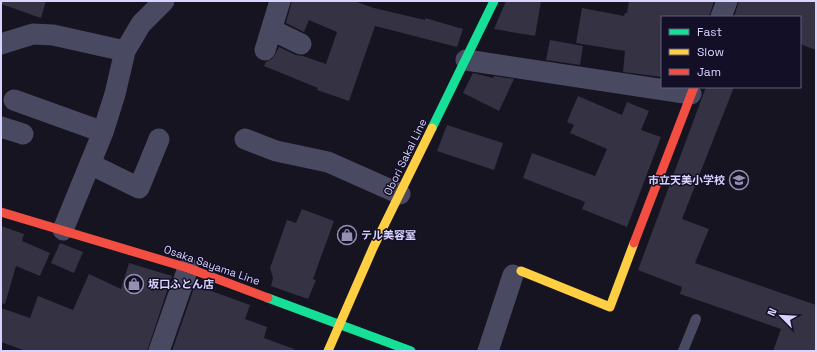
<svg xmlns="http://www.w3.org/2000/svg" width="817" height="352" font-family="'Space Grotesk','Noto Sans JP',sans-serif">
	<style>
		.building { fill: #343243 }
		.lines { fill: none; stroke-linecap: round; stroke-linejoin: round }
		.lane { stroke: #4a4962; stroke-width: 10 }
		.street { stroke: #4a4962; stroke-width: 21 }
		.fast { stroke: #16e098; stroke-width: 9 }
		.slow { stroke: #ffcf43; stroke-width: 9 }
		.jam { stroke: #f24e42; stroke-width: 9 }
		.labels { text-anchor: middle; stroke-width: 3; stroke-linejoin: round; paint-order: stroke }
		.street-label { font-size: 11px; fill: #d9d4ff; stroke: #130f26 }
		.poi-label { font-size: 11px; font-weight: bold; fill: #d9d4ff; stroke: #130f26; text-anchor: start }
	</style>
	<rect width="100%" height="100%" fill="#161421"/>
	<g class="building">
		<polygon points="1,1 46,1 41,18 1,4"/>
		<polygon points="292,1 354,1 374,8 425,20 425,18 463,29 457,47 375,26 349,101 317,90 318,88 264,66 266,62 273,58 279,47 296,55 303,56 326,64 337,32 309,20 304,32 286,23"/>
		<polygon points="506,1 541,1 535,36 494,29"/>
		<polygon points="629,1 714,1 709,17 662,17 662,77 623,72 625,51 576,43 582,8 624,16 625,13 627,13"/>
		<polygon points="739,1 816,1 816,50 800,44 800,17 734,17"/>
		<polygon points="550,40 583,46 580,65 546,60"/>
		<polygon points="473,73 493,78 494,76 514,79 499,111 463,93"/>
		<polygon points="706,87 734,87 682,219 709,229 695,263 816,305 816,351 773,351 781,329 680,294 682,287 638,270"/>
		<polygon points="578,96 622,115 627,102 649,111 641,130 661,137 627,227 582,209 585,202 523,178 532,153 595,176 607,149 570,133 574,125 567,122"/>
		<polygon points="447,125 503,143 494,170 437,151"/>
		<polygon points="302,209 334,221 313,279 316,280 308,299 271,286 273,278 270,268 287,220 296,223"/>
		<polygon points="1,226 24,234 22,241 50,253 40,276 16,266 5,304 1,303"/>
		<polygon points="60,243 83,252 74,273 51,263"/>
		<polygon points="129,263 172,276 147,351 26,351 1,342 1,308 30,318 38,296 73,310 89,274 121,289"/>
		<polygon points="195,285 250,305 245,319 267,327 264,338 294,349 294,351 172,351"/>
	</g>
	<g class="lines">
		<polyline class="lane" points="683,351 696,319"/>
		<g class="street">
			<polyline points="721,17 727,1"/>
			<polyline points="272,30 301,44"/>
			<polyline points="1,44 33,34 53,35 125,51"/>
			<polyline points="265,50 280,1"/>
			<polyline points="466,60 691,94"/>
			<polyline points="14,100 103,132"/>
			<polyline points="1,127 23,134"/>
			<polyline points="245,139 276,151 328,162 400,194"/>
			<polyline points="90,164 139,188 159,139"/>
			<polyline points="63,230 103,132 115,94 125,51 141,24 164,1"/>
			<polyline points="159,351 188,268"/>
			<polyline points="488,351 513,275"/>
		</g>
		<g class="fast">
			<polyline points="432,128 494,1"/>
			<polyline points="268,298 411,351"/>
		</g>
		<g class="slow">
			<polyline points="521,271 610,307 634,243"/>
			<polyline points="328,351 373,248 432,128"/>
		</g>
		<g class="jam">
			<polyline points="1,212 188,268 268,298"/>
			<polyline points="634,243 694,87"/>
		</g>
	</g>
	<defs>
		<symbol id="school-ring" viewBox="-11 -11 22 22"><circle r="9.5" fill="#130f26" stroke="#9591b1" stroke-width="1.5"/><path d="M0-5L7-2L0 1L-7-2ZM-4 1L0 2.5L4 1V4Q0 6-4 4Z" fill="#9591b1"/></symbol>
		<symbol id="shop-ring" viewBox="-11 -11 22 22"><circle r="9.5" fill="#130f26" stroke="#9591b1" stroke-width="1.5"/><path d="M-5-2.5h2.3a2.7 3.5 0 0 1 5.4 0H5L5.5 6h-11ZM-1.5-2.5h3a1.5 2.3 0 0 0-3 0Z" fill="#9591b1"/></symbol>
	</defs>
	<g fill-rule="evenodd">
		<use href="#school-ring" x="728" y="169" width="22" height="22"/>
		<use href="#shop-ring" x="336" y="224" width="22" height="22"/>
		<use href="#shop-ring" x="123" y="273" width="22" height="22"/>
	</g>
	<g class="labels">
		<g class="street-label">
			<text transform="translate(405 157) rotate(-64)" y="4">Obori Sakai Line</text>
			<text transform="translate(212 265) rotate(19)" y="4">Osaka Sayama Line</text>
		</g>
		<g class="poi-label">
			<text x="725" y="184" text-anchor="end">市立天美小学校</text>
			<text x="361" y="239">テル美容室</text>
			<text x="148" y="288">坂口ふとん店</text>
		</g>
	</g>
	<rect width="817" height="352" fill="none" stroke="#d9d4ff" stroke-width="4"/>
	<rect x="661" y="16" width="140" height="72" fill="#130f26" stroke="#625e7d"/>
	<rect x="669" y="29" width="20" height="6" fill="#16e098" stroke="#625e7d"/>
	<text x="697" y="36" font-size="12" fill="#d9d4ff">Fast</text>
	<rect x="669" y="49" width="20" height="6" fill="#ffcf43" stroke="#625e7d"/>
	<text x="697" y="56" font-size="12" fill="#d9d4ff">Slow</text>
	<rect x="669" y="69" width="20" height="6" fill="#f24e42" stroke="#625e7d"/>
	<text x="697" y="76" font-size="12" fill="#d9d4ff">Jam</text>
	<g transform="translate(781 316) rotate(294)" stroke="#130f26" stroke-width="3" paint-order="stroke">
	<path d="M0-3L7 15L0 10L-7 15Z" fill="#d9d4ff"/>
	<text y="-6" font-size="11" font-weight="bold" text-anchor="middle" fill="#d9d4ff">N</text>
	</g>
</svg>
